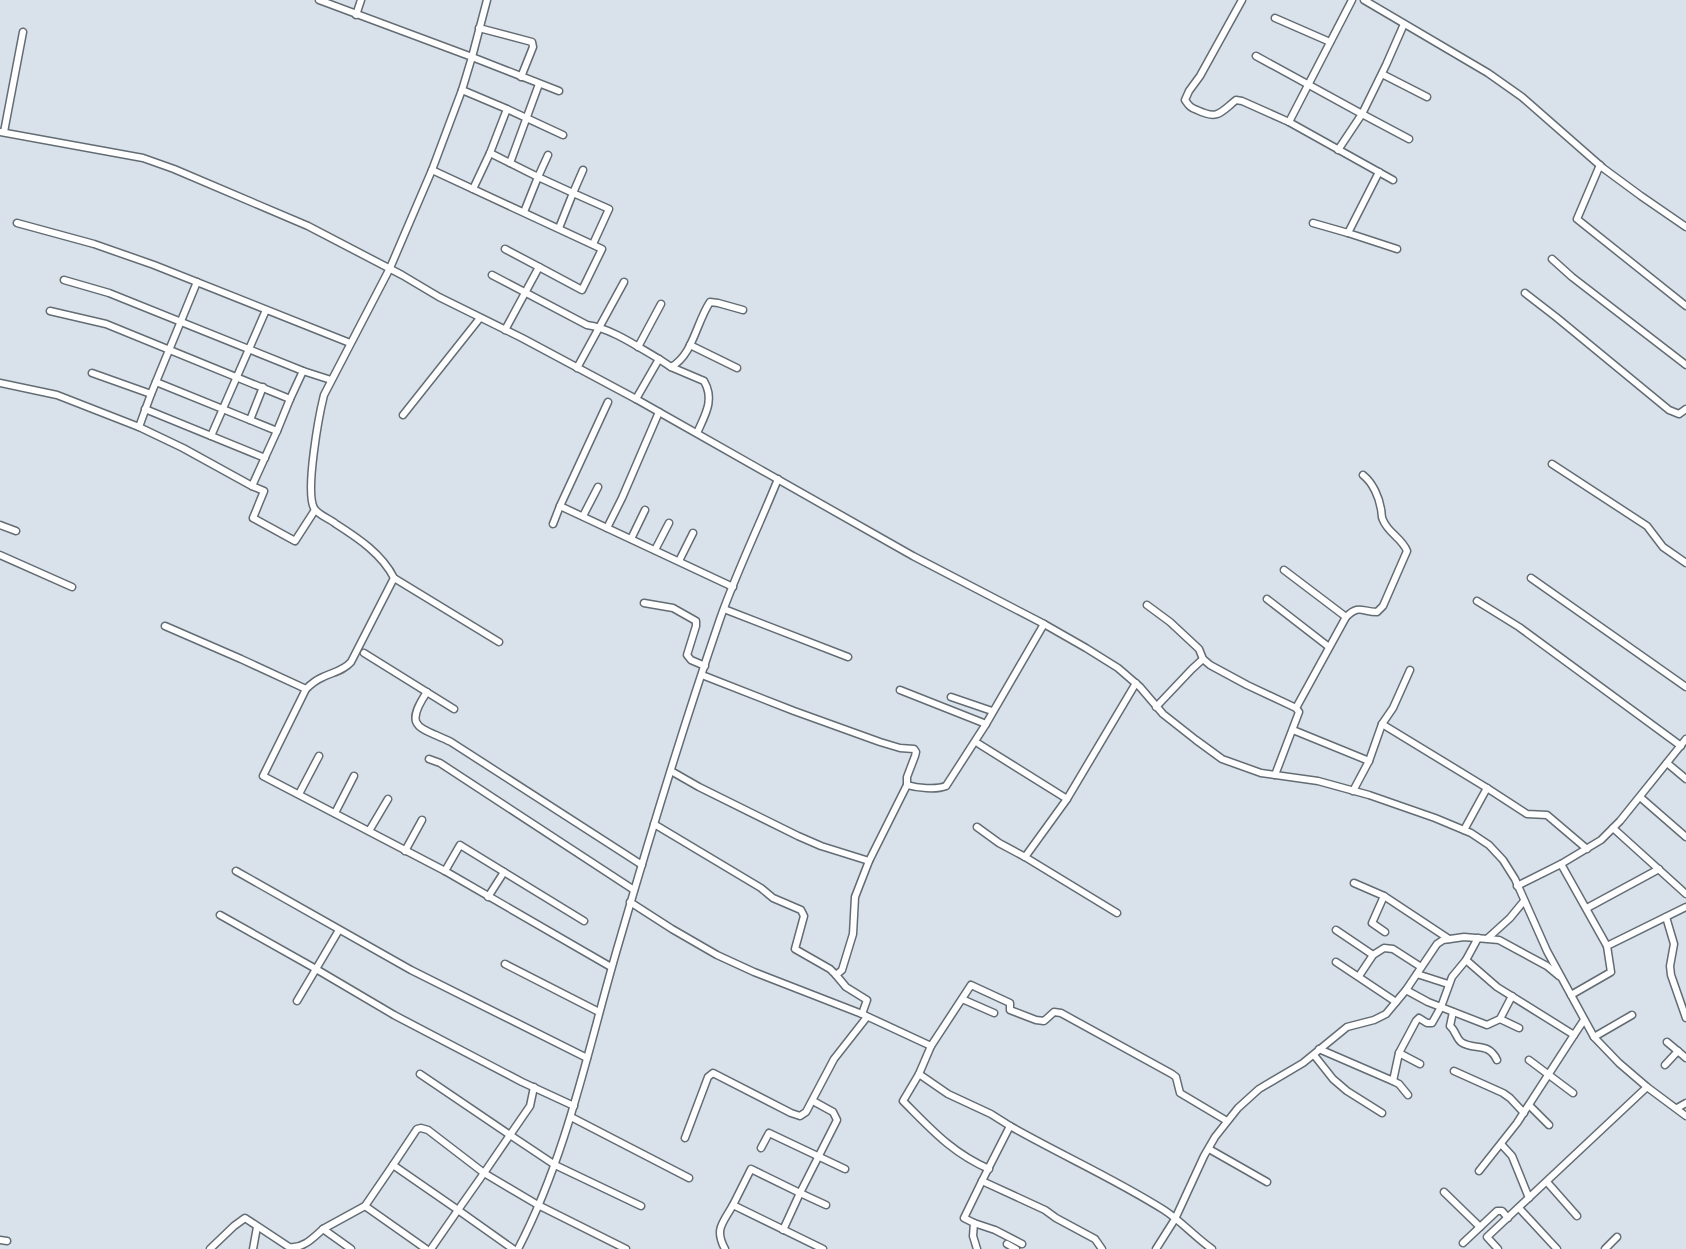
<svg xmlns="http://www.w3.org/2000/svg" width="1686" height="1249" font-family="'Sofia Sans Condensed',sans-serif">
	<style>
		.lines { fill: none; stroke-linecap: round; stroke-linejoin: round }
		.minor-casing { stroke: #636c73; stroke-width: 9 }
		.minor { stroke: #fff; stroke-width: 6 }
	</style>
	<rect width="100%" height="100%" fill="#d9e2eb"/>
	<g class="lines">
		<defs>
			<g id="minor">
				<polyline points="319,0 472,57 462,90"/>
				<polyline points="487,0 472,57 559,91"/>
				<path d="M 1242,0 L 1200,76 L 1189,91 L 1185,100 C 1189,106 1191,108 1197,110 C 1218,120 1220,113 1236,100 L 1242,101 L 1289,122"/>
				<polyline points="1352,0 1289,122 1393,180"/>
				<polyline points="1364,0 1488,73 1522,97 1603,168 1641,196 1686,227"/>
				<polyline points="356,15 361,0"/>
				<polyline points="1275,18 1330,42"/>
				<polyline points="479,28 532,42 533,47 521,77"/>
				<polyline points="1256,56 1362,114 1386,65 1404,24"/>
				<polyline points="1382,74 1427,97"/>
				<polyline points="507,109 563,135"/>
				<polyline points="0,132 143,158 174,169 308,226 402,275 439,297 522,338 636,399 913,556 1044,624 1086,648 1118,668 1140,687 1163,714 1196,740 1222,759 1261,773 1318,781 1369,795 1435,818 1471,833 1489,845 1503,860 1515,879 1547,951 1594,1037 1619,1063 1647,1087 1686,1116"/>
				<polyline points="4,132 23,32"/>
				<polyline points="1338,150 1362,114 1409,139"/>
				<polyline points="510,163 539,84"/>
				<polyline points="1600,165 1577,219 1686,306"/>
				<polyline points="432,170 462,90 507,109 490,153 538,177 548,155"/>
				<polyline points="1379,172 1348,233 1397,249"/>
				<polyline points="473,189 490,153"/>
				<polyline points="524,212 538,177 573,193 583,170"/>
				<polyline points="17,223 94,244 154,265 350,343"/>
				<polyline points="1313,223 1348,233"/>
				<polyline points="559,228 573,193 609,209 593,244"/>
				<polyline points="505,249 539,267 505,330"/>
				<polyline points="1552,259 1572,277 1686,365"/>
				<path d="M 492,275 L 587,325 C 611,328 638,347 659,359"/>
				<polyline points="64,280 109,293 303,371 290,399"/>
				<polyline points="1525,293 1556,317 1669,410 1679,414 1686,409"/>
				<polyline points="50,311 106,324 290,399 277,431"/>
				<polyline points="690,345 737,368"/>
				<polyline points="638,347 661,304"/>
				<path d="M 671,367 C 693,355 696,323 710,302 L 718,303 L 743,310"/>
				<polyline points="577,368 624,282"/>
				<polyline points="303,371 331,380"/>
				<polyline points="92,373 151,394 139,427 183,448 252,486"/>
				<polyline points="156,382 277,431 252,486 264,491 253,518 295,541 315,510"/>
				<polyline points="0,383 57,395 139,427"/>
				<polyline points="151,394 197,282"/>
				<path d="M 636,399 L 659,359 L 671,367 L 704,381 C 715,400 705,415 697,433"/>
				<polyline points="608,402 560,506 733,587"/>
				<polyline points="145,409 265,458"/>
				<polyline points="403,415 480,318"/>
				<polyline points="250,420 263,387"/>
				<polyline points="211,436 266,310"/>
				<polyline points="1552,464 1647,526 1663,547 1686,563"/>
				<polyline points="583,516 598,487"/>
				<polyline points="553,524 560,506"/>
				<polyline points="0,525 16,531"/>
				<polyline points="607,528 622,498 659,412"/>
				<polyline points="631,539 645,510"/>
				<polyline points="655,550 669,523"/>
				<polyline points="0,555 72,587"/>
				<polyline points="679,561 693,533"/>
				<polyline points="1284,570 1346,617 1296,708"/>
				<polyline points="1531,578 1686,687"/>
				<polyline points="1267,599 1329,647"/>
				<polyline points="1477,601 1519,627 1681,746"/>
				<polyline points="644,603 673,608 696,621 696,626 687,655 691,660 705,666"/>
				<polyline points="1147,605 1170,622 1199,649 1203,659 1210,665 1247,685 1296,708 1299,712 1275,775"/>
				<polyline points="724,609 848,657"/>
				<path d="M 1346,617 C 1359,604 1362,612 1377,612 L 1383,606 L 1407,551 C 1402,538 1388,533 1383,520 C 1381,517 1382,513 1381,509 C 1379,497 1373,483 1363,475"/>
				<path d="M 165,626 L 241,659 L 306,689 C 311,684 316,680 323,677 C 333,672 343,671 351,662 L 394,578"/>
				<path d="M 499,642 L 394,578 C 382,554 358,538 336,524 C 330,519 318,515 314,508 C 305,491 319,415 324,395 L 390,268 L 432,170 L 602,249 L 582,290 L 539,267"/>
				<polyline points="364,653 454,709"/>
				<polyline points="702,675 794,711 880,742 900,748 914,749 916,752 915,756 907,777 907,785"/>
				<polyline points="306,689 263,776 445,871 611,967"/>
				<polyline points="900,690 986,724"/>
				<path d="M 427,692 C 402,729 421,727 451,742 L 642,865"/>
				<polyline points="951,697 992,711"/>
				<polyline points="1156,707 1192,669 1203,659"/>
				<polyline points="1382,724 1487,788 1527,814 1547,815 1587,849"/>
				<polyline points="1293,730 1369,761"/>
				<polyline points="979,744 1067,799"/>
				<polyline points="429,759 440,763 634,890"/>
				<polyline points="1667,763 1686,779"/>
				<path d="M 671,771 L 699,787 L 798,836 L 821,846 L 869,861 L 907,785 C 917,788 936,790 946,786 L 986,724 L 1044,624"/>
				<polyline points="1353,791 1369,761 1382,724 1393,708 1410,670"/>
				<polyline points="299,794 319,756"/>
				<polyline points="1640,797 1686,837"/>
				<polyline points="335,813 354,776"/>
				<polyline points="654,824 761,888 773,898 801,910 804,916 795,949 830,969 836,975"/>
				<polyline points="977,827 999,843 1025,857"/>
				<polyline points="1613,828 1686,894"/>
				<polyline points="1464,830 1487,788"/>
				<polyline points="369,831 388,799"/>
				<polyline points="405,851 422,820"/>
				<polyline points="1561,864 1601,840 1620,821 1686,739"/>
				<polyline points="236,871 411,970 587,1058"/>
				<polyline points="445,871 460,845 504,872 488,897"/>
				<polyline points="504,872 584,921"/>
				<polyline points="1354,883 1384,896 1449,939"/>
				<polyline points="1517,886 1561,864 1607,946"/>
				<polyline points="1384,896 1372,923 1385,932"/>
				<polyline points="630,902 672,929 717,955 754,972 862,1014 931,1046 971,985 1010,1003 1010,1010 1036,1020 1044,1021 1054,1012 1061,1013 1172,1074 1176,1077 1180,1093 1227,1121"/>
				<polyline points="1587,908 1659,869"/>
				<polyline points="1117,913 1025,857 1067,799 1136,683"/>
				<polyline points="220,915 316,969 339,930"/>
				<polyline points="1666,917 1674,944 1670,966 1671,975 1686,1018"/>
				<polyline points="1336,930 1373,955"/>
				<polyline points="1488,938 1510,918 1524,901"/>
				<polyline points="1466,960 1497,987 1574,1035 1517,1123 1479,1171"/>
				<polyline points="1336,962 1396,1002"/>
				<polyline points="505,964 599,1012"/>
				<polyline points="1417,974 1448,984"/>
				<polyline points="1359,976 1373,955 1384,948 1393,949 1421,967"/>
				<polyline points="1406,990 1428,1002 1487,1025 1500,1019 1512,996"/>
				<polyline points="1571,995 1611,972 1607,946 1686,907"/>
				<polyline points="962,999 994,1013"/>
				<polyline points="297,1001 316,969 394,1015 522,1082 574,1106"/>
				<path d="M 1453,1012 L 1450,1026 C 1456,1031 1456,1038 1461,1042 C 1474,1051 1488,1041 1497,1060"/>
				<polyline points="862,1014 867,1000 846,987 836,975 842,970 853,934 855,897 869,861"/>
				<polyline points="1500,1019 1519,1028"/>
				<polyline points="1574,1035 1584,1020"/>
				<polyline points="1594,1037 1632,1015"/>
				<polyline points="1667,1042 1686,1058"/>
				<polyline points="1319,1049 1393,1081 1399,1053 1416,1021 1419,1018 1427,1023 1432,1023 1441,1007 1452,977 1466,960 1478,938"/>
				<polyline points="1399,1053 1420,1064"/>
				<polyline points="1314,1055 1333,1079 1347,1091 1382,1113"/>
				<polyline points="1529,1060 1573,1093"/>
				<polyline points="1665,1065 1678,1051"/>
				<polyline points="1454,1071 1503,1093 1510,1098 1524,1113"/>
				<polyline points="420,1074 510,1135 530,1106 534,1087"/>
				<polyline points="919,1074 931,1046"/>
				<polyline points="1393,1081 1399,1084 1408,1095"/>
				<polyline points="813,1101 833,1112 837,1120 800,1193 826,1205"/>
				<polyline points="1529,1105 1549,1125"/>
				<polyline points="1677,1108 1686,1103"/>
				<polyline points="571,1117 689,1178"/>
				<polyline points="685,1138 708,1077 713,1073 791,1113 800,1116 806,1112 834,1059 867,1017"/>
				<polyline points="1501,1144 1512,1156 1529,1198"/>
				<polyline points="761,1148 769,1133 845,1169"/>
				<polyline points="1209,1149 1267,1182"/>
				<polyline points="393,1165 417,1129 421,1128 428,1130 484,1173 458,1210 513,1249"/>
				<path d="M 989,1169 C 952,1153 931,1129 903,1101 L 919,1074 L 948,1094 L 991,1114 L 1010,1126"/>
				<polyline points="1547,1182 1577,1216"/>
				<polyline points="1444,1192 1480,1227"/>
				<polyline points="733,1205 751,1169 800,1193 783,1230"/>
				<polyline points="365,1206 393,1165 458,1210 431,1249"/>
				<polyline points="1519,1208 1557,1249"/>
				<polyline points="974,1223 995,1230 1022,1244"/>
				<polyline points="323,1229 365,1206 426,1249"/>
				<polyline points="0,1240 7,1241"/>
				<polyline points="1463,1243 1497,1211 1502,1211 1508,1218"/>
				<polyline points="1007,1244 1016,1249"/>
				<path d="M 210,1249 L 234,1226 L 245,1218 L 289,1247 C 303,1249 313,1238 323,1229 L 351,1249"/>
				<polyline points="253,1249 257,1227"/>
				<path d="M 518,1249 C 569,1151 589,1043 620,939 C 651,832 684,724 720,619 C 737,571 759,526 778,479"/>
				<polyline points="626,1249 538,1205 484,1173 510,1135 555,1165 641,1206"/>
				<path d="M 725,1249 C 714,1229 723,1223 733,1205 L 823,1249"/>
				<polyline points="977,1249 973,1236 974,1223 964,1218 982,1181"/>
				<path d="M 1102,1249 L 1095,1239 L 1056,1218 L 1045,1210 L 982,1181 L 1010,1126 C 1061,1155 1115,1179 1164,1210 C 1181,1221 1195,1237 1212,1249"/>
				<polyline points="1156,1249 1175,1219 1204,1156 1215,1137 1238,1108 1259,1089 1303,1063 1347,1027 1374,1020 1386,1014 1406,990 1437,944 1443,940 1464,937 1499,940 1547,966 1559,976"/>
				<polyline points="1498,1249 1487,1237 1647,1087"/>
				<polyline points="1605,1249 1617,1237"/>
			</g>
		</defs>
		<use href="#minor" class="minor-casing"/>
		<use href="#minor" class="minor"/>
	</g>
</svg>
